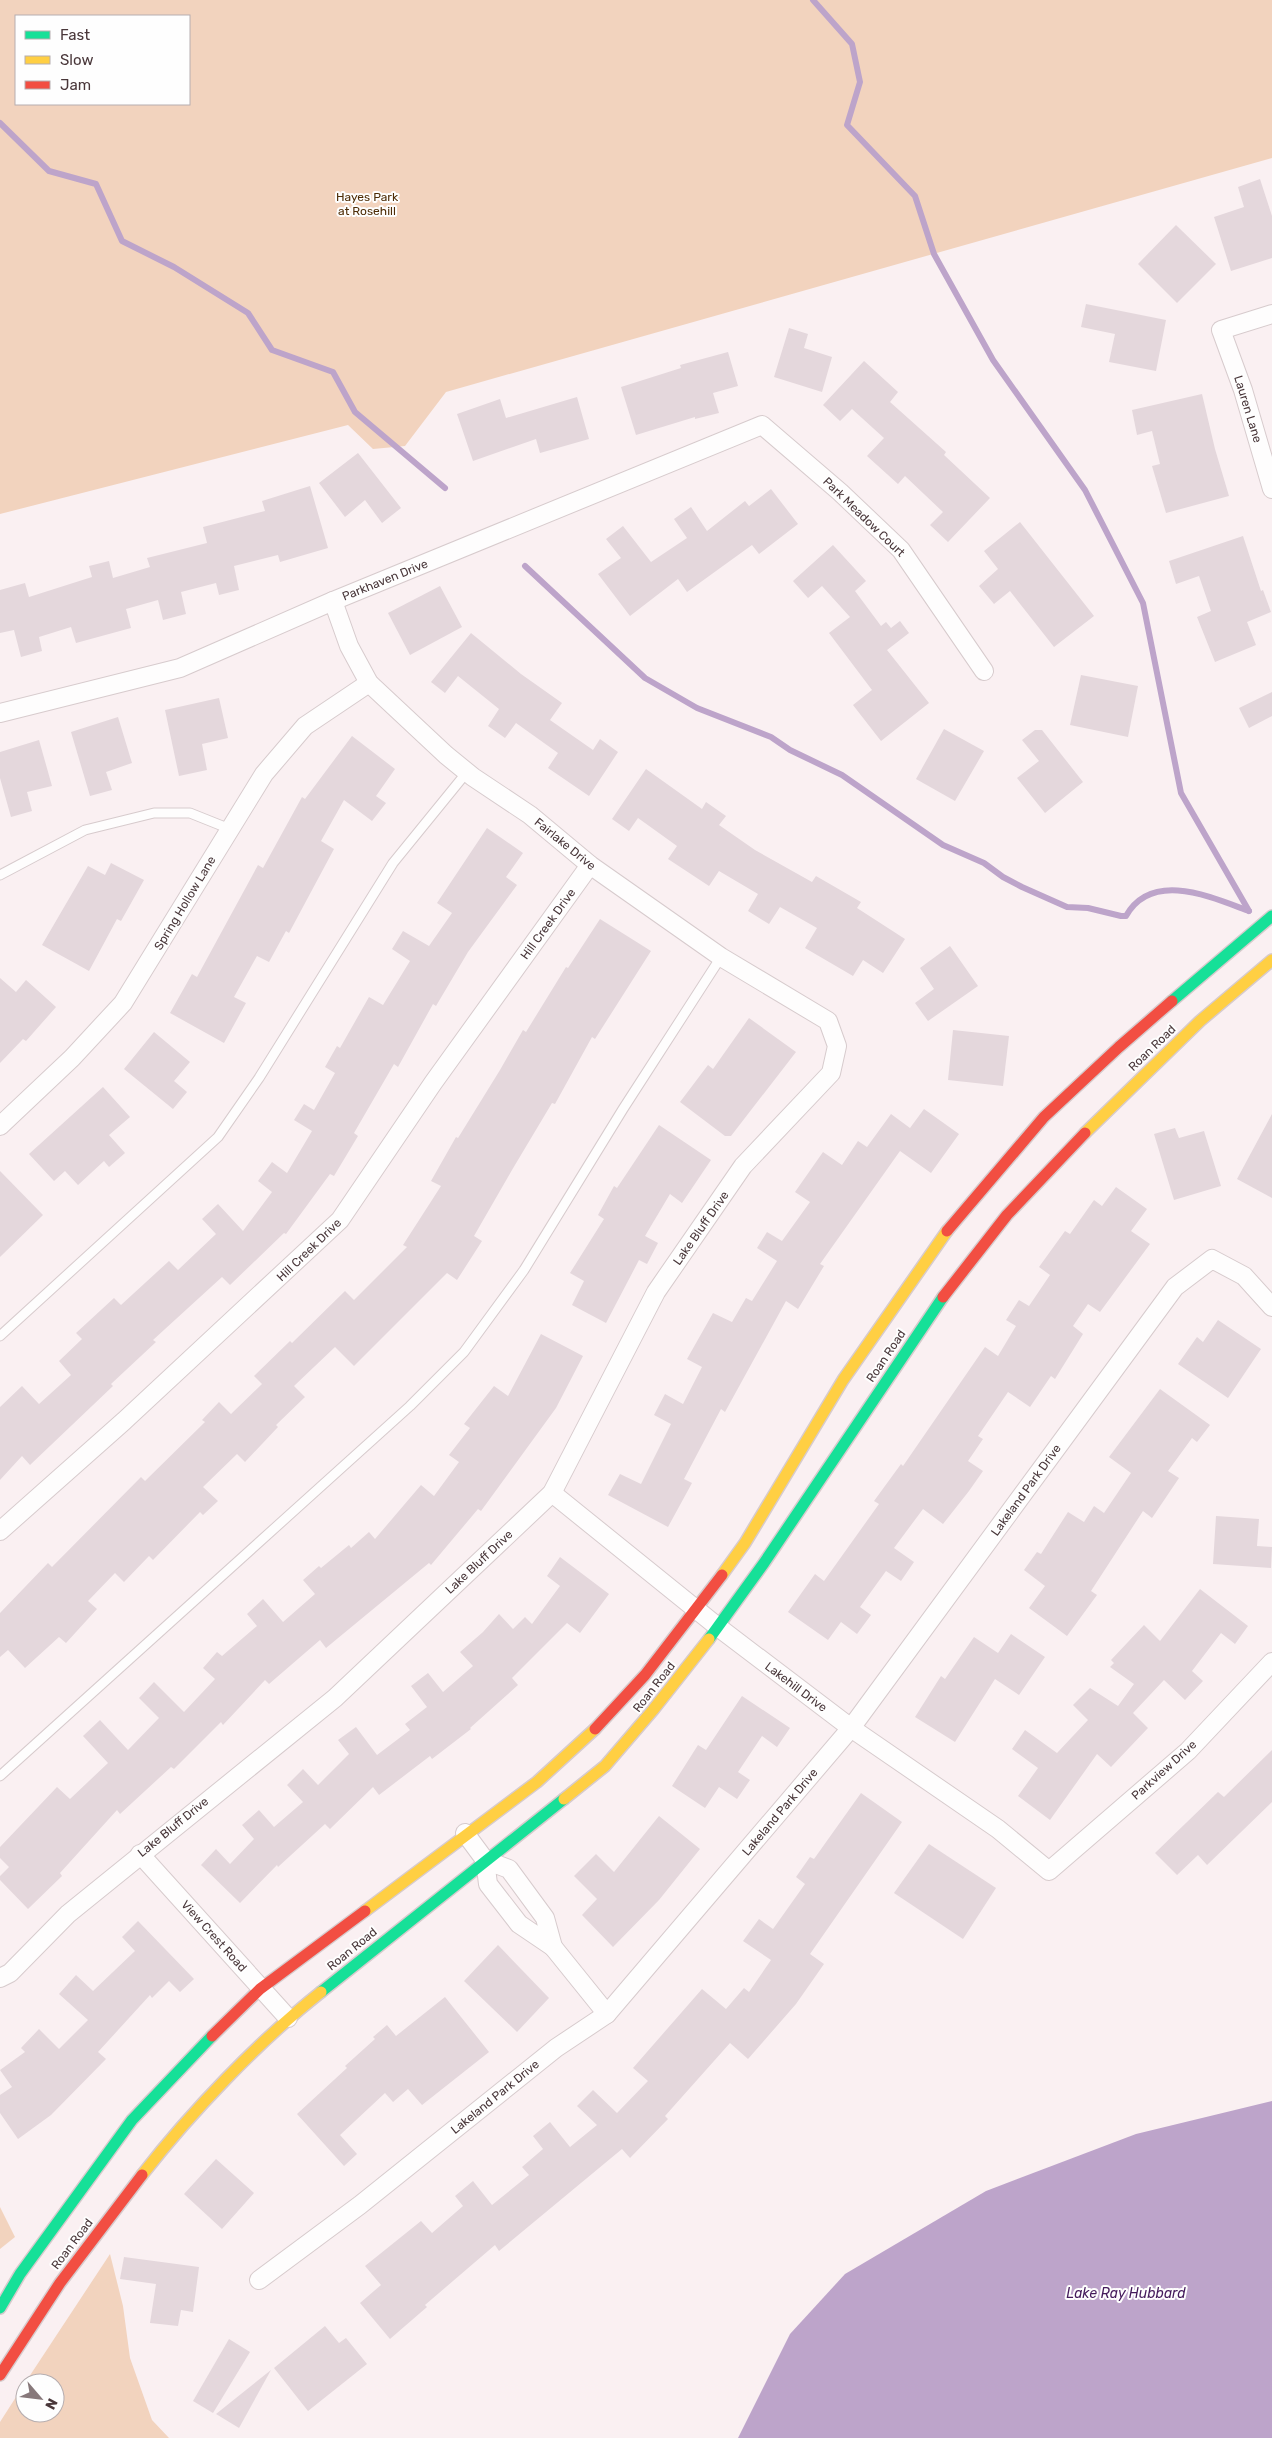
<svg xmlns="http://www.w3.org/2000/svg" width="1272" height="2438" font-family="Rubik,sans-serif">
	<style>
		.green { fill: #f2d3be; fill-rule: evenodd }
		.water { fill: #bda4ca }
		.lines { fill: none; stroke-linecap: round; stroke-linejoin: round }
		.stream { stroke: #bda4ca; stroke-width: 6 }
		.building { fill: #e4d7dc }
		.lane-casing { stroke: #d7cbcd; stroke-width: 11 }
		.street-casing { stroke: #d7cbcd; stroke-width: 20 }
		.fast-casing { stroke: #d7cbcd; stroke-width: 14 }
		.slow-casing { stroke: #d7cbcd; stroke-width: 14 }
		.jam-casing { stroke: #d7cbcd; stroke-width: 14 }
		.lane { stroke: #fefdfd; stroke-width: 9 }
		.street { stroke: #fefdfd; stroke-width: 18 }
		.fast { stroke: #16e098; stroke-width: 11 }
		.slow { stroke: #ffcf43; stroke-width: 11 }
		.jam { stroke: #f24e42; stroke-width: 11 }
		.labels { text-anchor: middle; stroke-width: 4; stroke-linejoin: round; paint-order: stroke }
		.park-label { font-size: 12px; fill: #4d2c06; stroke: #fefefe }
		.street-label { font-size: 12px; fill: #49373a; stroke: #fefefe }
		.water-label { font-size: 14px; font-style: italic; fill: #441a5b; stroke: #fefefe }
	</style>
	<rect width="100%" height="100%" fill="#faf0f2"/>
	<g class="green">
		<path d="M 0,0 L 1272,0 L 1272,158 L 446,392 L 405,446 L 373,449 L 348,425 L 0,514 ZM 16,16 L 189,16 L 189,104 L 16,104 Z"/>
		<polygon points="0,2207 15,2237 0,2249"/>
		<polygon points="110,2254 123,2306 130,2358 152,2420 169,2438 0,2438 0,2422 25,2383 25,2413 55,2413 55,2383 25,2383"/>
	</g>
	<polygon class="water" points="1272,2101 1272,2438 738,2438 790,2334 845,2274 986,2191 1136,2134"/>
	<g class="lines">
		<g class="stream">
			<polyline points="813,0 852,44 860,82 847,125 915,196 934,254 993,360 1085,490 1143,603 1181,793 1249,911"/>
			<polyline points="0,123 49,171 96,184 122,241 174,267 248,313 272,350 333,372 355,412 445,488"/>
			<path d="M 525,566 L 645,678 L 697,708 L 771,737 L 790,750 L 842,775 L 943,845 L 984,863 L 1003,877 L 1022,887 L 1067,907 L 1088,908 L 1121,916 L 1126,916 C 1152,870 1211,897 1249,911"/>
		</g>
	</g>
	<g class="building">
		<polygon points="1260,179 1272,216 1272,258 1231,271 1214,217 1244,207 1238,187"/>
		<polygon points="1176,225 1216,264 1177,303 1138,264"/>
		<polygon points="1086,304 1166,320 1156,371 1109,362 1115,334 1081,327"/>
		<polygon points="789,328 808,334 804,348 832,357 822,392 774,377"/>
		<polygon points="728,352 738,386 713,393 719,413 695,419 695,417 636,435 621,387 681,368 680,365"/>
		<polygon points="864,361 898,392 890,402 946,452 944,455 990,498 948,542 930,525 943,512 905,476 898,484 867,456 884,438 852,409 840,421 823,405"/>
		<polygon points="1202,394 1215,449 1229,496 1166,513 1152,466 1160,464 1152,431 1137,435 1132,410"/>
		<polygon points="577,397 589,439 540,453 536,439 473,461 457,414 500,399 506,418"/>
		<polygon points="358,453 401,508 382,523 365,500 345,517 319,483"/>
		<polygon points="310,486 328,548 280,562 278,555 234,566 239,590 219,595 216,583 181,592 186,614 163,620 158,600 126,609 131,628 76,643 71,627 39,637 42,651 21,657 14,630 0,633 0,590 25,583 29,597 92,577 89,566 109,561 113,578 150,567 147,558 207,543 203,527 265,511 262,501"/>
		<polygon points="771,489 798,524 759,554 752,545 687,592 678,579 630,616 598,574 621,558 606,539 623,526 651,562 687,538 674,519 691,507 707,531 745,501 749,506"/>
		<polygon points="1020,522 1094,616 1054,647 1010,591 994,604 979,586 998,569 984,551"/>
		<polygon points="1243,536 1261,591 1263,590 1271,612 1247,622 1256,645 1215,662 1197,617 1211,611 1199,576 1176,584 1169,561"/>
		<polygon points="833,545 866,581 855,591 881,626 886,622 891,628 900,621 909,633 887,650 929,703 881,741 853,705 872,690 829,633 850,617 822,586 808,598 793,581"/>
		<polygon points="440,586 462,627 410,655 388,613"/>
		<polygon points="471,633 521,674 562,703 550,720 593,750 600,739 618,752 589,796 548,768 558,753 516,723 505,738 488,726 499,709 458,676 445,693 431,682"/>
		<polygon points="1081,675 1138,686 1128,737 1070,725"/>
		<polygon points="1272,692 1272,716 1249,728 1239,708"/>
		<polygon points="219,698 228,738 202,744 207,770 179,776 165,710"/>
		<polygon points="118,717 132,763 106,772 112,790 90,796 71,732"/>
		<polygon points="944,729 984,751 955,801 916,779"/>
		<polygon points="1035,730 1042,730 1083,782 1045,813 1017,778 1039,761 1022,740"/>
		<polygon points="352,736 395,769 376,796 386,803 372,821 344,800 321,841 334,849 289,933 286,931 269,962 257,956 234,997 246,1003 224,1043 170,1013 192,974 197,977 258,865 263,868 302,797 305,799"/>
		<polygon points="39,740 52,786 27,792 32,811 11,817 0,778 0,752"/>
		<polygon points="646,769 702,809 706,802 726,816 719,825 755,850 812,882 816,876 861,902 857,908 905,939 883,973 863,960 853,976 805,948 817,928 780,907 769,924 748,911 758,894 719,871 709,886 668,859 677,846 638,818 629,831 612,819"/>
		<polygon points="487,828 523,853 506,877 517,885 468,952 436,1006 433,1004 398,1067 394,1064 354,1133 358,1136 334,1176 330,1174 286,1234 284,1233 230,1285 222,1277 153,1340 156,1342 111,1384 113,1386 30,1465 22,1456 0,1480 0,1407 22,1386 39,1404 71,1375 59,1361 82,1339 76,1333 114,1298 121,1305 169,1261 178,1270 216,1234 202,1219 218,1204 243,1231 272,1192 258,1181 272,1162 287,1173 312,1131 294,1120 304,1104 314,1110 335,1073 325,1067 337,1046 340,1048 369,997 383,1005 410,961 392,949 403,931 429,946 452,913 437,903"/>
		<polygon points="111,863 144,880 121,921 117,919 89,971 42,945 88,866 105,875"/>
		<polygon points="600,919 651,951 595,1039 592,1037 555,1104 552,1103 512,1170 474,1236 482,1241 457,1280 447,1273 354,1366 335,1347 294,1386 305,1397 276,1425 278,1427 245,1462 237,1454 203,1487 218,1501 203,1515 200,1512 153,1560 149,1556 124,1582 115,1573 88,1601 97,1609 66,1643 59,1637 25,1668 8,1650 0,1657 0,1613 48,1563 52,1567 141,1477 145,1481 205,1422 202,1420 219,1402 231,1414 262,1384 254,1376 290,1341 292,1343 345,1291 354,1300 407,1247 403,1245 441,1186 431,1181 456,1137 458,1138 500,1070 523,1030 526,1032 566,967 568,968"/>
		<polygon points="950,946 978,986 928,1021 915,1003 934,989 920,968"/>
		<polygon points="0,978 16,992 26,980 56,1007 26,1041 23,1039 0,1063"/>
		<polygon points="749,1018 796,1052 731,1136 725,1136 680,1102 708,1065 713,1069"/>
		<polygon points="953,1030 1009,1036 1003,1086 948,1080"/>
		<polygon points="154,1032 190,1062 174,1081 187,1092 173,1109 124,1069"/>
		<polygon points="103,1087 130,1117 109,1135 125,1153 109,1167 104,1161 78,1185 65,1171 54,1181 29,1154"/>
		<polygon points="924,1109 959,1134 931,1173 900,1151 820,1264 824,1266 798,1309 786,1301 725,1412 721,1409 684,1479 692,1483 668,1527 608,1495 620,1474 641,1484 671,1424 654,1415 665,1394 683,1404 702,1367 687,1359 713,1313 732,1322 746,1298 752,1301 777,1261 757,1248 767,1232 782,1241 810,1202 795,1192 823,1152 842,1165 858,1141 867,1147 891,1114 910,1128"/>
		<polygon points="1272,1114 1272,1198 1237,1179"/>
		<polygon points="659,1125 711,1160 682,1203 670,1194 645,1236 658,1243 647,1264 639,1260 606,1323 572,1305 584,1281 570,1273 604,1219 598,1215 614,1186 617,1188"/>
		<polygon points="1175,1128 1179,1138 1204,1131 1221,1186 1174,1200 1154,1134"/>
		<polygon points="0,1171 43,1215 0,1257"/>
		<polygon points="1116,1187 1147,1209 1131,1231 1150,1244 1100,1312 1088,1304 1073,1326 1083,1334 1055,1379 1051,1376 1030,1407 1008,1392 978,1436 983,1439 968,1461 983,1471 969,1491 943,1524 923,1509 894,1548 914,1562 901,1581 886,1571 860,1607 871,1615 857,1634 841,1622 828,1640 788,1612 815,1574 824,1581 879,1504 874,1501 901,1464 903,1466 985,1347 998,1356 1016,1326 1006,1320 1019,1300 1029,1306 1050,1275 1039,1267 1065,1231 1070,1234 1094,1200 1102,1206"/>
		<polygon points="1218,1320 1261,1349 1228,1398 1178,1364 1197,1337 1203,1342"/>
		<polygon points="541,1334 583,1356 556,1408 481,1511 478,1509 431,1565 429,1563 326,1648 320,1640 269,1684 265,1680 223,1725 221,1722 174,1769 171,1767 120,1814 117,1810 60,1873 62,1876 28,1909 0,1880 0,1876 9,1867 0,1858 0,1847 57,1787 70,1799 108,1763 83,1736 100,1720 128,1750 159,1718 139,1698 154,1682 184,1712 215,1679 203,1668 217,1652 222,1656 257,1626 247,1614 263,1599 283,1622 315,1594 303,1580 319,1566 321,1568 349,1545 351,1548 369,1532 375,1539 421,1485 434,1496 459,1462 449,1455 470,1428 464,1424 494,1386 508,1396"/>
		<polygon points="1160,1389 1210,1425 1197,1442 1192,1438 1168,1471 1179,1478 1152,1518 1143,1511 1091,1591 1097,1595 1067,1636 1029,1608 1045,1586 1024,1570 1037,1552 1041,1554 1068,1512 1084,1522 1094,1506 1104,1513 1131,1473 1109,1457"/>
		<polygon points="1216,1516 1259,1519 1257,1546 1272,1547 1271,1568 1213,1564"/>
		<polygon points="560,1557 609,1594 580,1633 567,1623 512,1678 518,1685 470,1728 471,1729 432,1759 430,1756 379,1795 373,1787 330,1829 325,1824 278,1867 277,1865 240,1903 201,1865 216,1849 230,1864 254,1839 242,1825 259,1810 274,1827 303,1802 287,1785 303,1769 318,1785 349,1754 338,1740 356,1727 377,1755 410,1730 405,1724 427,1707 411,1686 428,1673 443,1692 473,1666 460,1652 483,1632 499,1614 513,1629 525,1617 532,1624 560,1586 547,1576"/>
		<polygon points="1200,1589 1248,1626 1235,1644 1221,1633 1192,1671 1203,1681 1185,1700 1164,1680 1133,1713 1148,1728 1111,1767 1097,1754 1050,1820 1018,1796 1038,1768 1012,1749 1025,1730 1057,1753 1088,1720 1073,1705 1090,1688 1118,1706 1134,1684 1110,1667 1114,1663 1111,1660 1144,1625 1160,1641"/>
		<polygon points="1011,1634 1045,1657 1019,1695 995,1679 955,1742 915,1717 941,1676 945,1679 974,1637 998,1653"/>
		<polygon points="742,1696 790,1728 777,1747 762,1736 738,1772 750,1780 737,1799 719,1787 705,1808 672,1786 698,1745 706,1750"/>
		<polygon points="1272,1750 1272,1802 1207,1865 1198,1855 1177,1875 1155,1853 1218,1792 1224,1797"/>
		<polygon points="861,1793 902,1822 810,1954 824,1964 796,2004 748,2059 730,2043 665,2116 668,2119 630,2158 622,2149 499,2251 495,2245 425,2305 427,2307 390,2339 360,2303 381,2285 365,2266 421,2221 432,2233 463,2206 455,2196 473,2181 492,2205 529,2175 522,2167 543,2149 533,2136 550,2122 570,2147 597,2125 577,2106 593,2090 617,2113 648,2081 633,2068 702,1989 726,2009 744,1988 749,1992 771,1960 743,1941 759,1919 773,1929 805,1884 796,1877 810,1857 814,1859"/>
		<polygon points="659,1816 700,1849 659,1900 613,1947 582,1915 597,1899 574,1876 596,1854 614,1872"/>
		<polygon points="929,1844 996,1888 963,1939 894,1893"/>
		<polygon points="138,1921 194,1979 180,1992 169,1981 152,1998 150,1995 98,2052 106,2059 51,2115 18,2139 0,2113 0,2095 12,2087 0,2070 25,2052 21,2048 39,2029 59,2049 88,2020 59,1994 76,1975 93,1991 135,1951 122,1937"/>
		<polygon points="498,1945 549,1998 517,2032 464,1981"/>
		<polygon points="445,1997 489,2052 422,2105 408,2089 393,2102 385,2093 340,2135 357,2154 344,2166 297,2114 347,2068 345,2066 375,2039 373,2037 387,2025 396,2036"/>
		<polygon points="216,2159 254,2193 222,2229 184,2194"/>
		<polygon points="124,2257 199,2267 193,2312 181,2310 178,2326 150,2323 156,2284 120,2279"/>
		<polygon points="325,2326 339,2343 346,2338 367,2364 308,2411 274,2368"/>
		<polygon points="229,2339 250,2352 213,2413 193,2401"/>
		<polygon points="271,2370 239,2428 216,2414"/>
	</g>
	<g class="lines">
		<defs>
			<g id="lane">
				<polyline points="0,875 85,830 154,813 190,813 230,829"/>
				<polyline points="0,1336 218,1137 259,1078 393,863 467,772"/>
				<polyline points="0,1776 410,1406 464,1352 524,1270 623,1109 721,957"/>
			</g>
			<g id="street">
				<polyline points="1272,314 1221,330 1243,390 1272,489"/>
				<polyline points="0,713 180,668 333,601 762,425 840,492 901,550 984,671"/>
				<polyline points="0,1126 72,1058 123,1003 264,774 305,726 369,683"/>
				<polyline points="552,1493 718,1627 851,1728 998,1829 1049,1871 1188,1751 1272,1662"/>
				<polyline points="0,1531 124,1421 340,1220 433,1083 590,865"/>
				<polyline points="465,1833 485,1860 488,1884 519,1924 553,1947 545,1918 509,1869 485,1860"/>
				<polyline points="140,1854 288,2018"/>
				<polyline points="553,1947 607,2014"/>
				<polyline points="0,1978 10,1973 68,1914 335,1698 552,1493 656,1292 743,1166 831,1073 837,1046 828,1021 721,957 590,865 530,815 473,777 446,755 369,683 349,646 333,601"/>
				<polyline points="259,2280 360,2205 556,2048 607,2014 851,1728 1175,1287 1212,1259 1244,1276 1272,1307"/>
			</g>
			<g id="fast">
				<polyline points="1172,1001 1272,916"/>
				<polyline points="709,1639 764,1563 943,1297"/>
				<polyline points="321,1992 564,1799"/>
				<polyline points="0,2308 20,2274 132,2120 212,2036"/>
			</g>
			<g id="slow">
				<polyline points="1085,1133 1200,1021 1272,960"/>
				<polyline points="722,1575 745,1543 843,1380 947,1231"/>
				<polyline points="564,1799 605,1766 653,1710 709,1639"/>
				<polyline points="365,1911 537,1782 595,1729"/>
				<path d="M 142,2175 C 191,2112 259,2041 321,1992"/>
			</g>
			<g id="jam">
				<polyline points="947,1231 1044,1117 1119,1047 1172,1001"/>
				<polyline points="943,1297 1007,1215 1085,1133"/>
				<polyline points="595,1729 645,1675 722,1575"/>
				<polyline points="212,2036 260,1989 365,1911"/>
				<polyline points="0,2375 60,2283 142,2175"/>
			</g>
		</defs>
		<use href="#lane" class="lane-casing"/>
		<use href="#street" class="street-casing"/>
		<use href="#fast" class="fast-casing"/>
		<use href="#slow" class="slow-casing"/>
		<use href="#jam" class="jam-casing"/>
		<use href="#lane" class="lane"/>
		<use href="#street" class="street"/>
		<use href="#fast" class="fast"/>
		<use href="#slow" class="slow"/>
		<use href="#jam" class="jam"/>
	</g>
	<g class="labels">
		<g class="park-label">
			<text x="367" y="201">Hayes Park<tspan x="367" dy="14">at Rosehill</tspan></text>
		</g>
		<g class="street-label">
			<text transform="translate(1248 409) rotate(73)" y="4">Lauren Lane</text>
			<text transform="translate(864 517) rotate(44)" y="4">Park Meadow Court</text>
			<text transform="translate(385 580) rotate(-22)" y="4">Parkhaven Drive</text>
			<text transform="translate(565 844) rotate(39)" y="4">Fairlake Drive</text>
			<text transform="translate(185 903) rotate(-59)" y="4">Spring Hollow Lane</text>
			<text transform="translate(548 924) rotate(-54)" y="4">Hill Creek Drive</text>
			<text transform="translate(1152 1048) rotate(-44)" y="4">Roan Road</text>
			<text transform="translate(701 1228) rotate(-55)" y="4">Lake Bluff Drive</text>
			<text transform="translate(309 1250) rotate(-44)" y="4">Hill Creek Drive</text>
			<text transform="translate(886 1356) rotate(-56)" y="4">Roan Road</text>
			<text transform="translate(1026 1490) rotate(-54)" y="4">Lakeland Park Drive</text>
			<text transform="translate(479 1562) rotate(-43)" y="4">Lake Bluff Drive</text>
			<text transform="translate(654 1687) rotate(-52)" y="4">Roan Road</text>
			<text transform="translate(796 1687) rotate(37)" y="4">Lakehill Drive</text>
			<text transform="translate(1164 1770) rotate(-42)" y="4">Parkview Drive</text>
			<text transform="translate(780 1812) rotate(-50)" y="4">Lakeland Park Drive</text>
			<text transform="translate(173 1827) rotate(-39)" y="4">Lake Bluff Drive</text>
			<text transform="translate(214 1936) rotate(48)" y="4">View Crest Road</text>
			<text transform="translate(352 1949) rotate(-39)" y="4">Roan Road</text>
			<text transform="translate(495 2097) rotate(-39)" y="4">Lakeland Park Drive</text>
			<text transform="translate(72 2244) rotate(-53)" y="4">Roan Road</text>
		</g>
		<g class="water-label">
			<text x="1126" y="2298">Lake Ray Hubbard</text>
		</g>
	</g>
	<rect x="15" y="15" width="175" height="90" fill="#fefefe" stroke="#b6aeb0"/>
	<rect x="25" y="31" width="25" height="8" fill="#16e098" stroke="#b6aeb0"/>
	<text x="60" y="40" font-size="15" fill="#49373a">Fast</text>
	<rect x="25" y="56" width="25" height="8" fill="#ffcf43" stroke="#b6aeb0"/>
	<text x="60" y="65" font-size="15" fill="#49373a">Slow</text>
	<rect x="25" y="81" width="25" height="8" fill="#f24e42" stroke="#b6aeb0"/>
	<text x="60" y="90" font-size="15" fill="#49373a">Jam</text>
	<g transform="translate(40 2398) rotate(118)"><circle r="24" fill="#fefefe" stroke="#b6aeb0"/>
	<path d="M0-4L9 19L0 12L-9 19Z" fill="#87787a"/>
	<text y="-8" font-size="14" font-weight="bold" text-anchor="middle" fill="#49373a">N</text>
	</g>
</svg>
